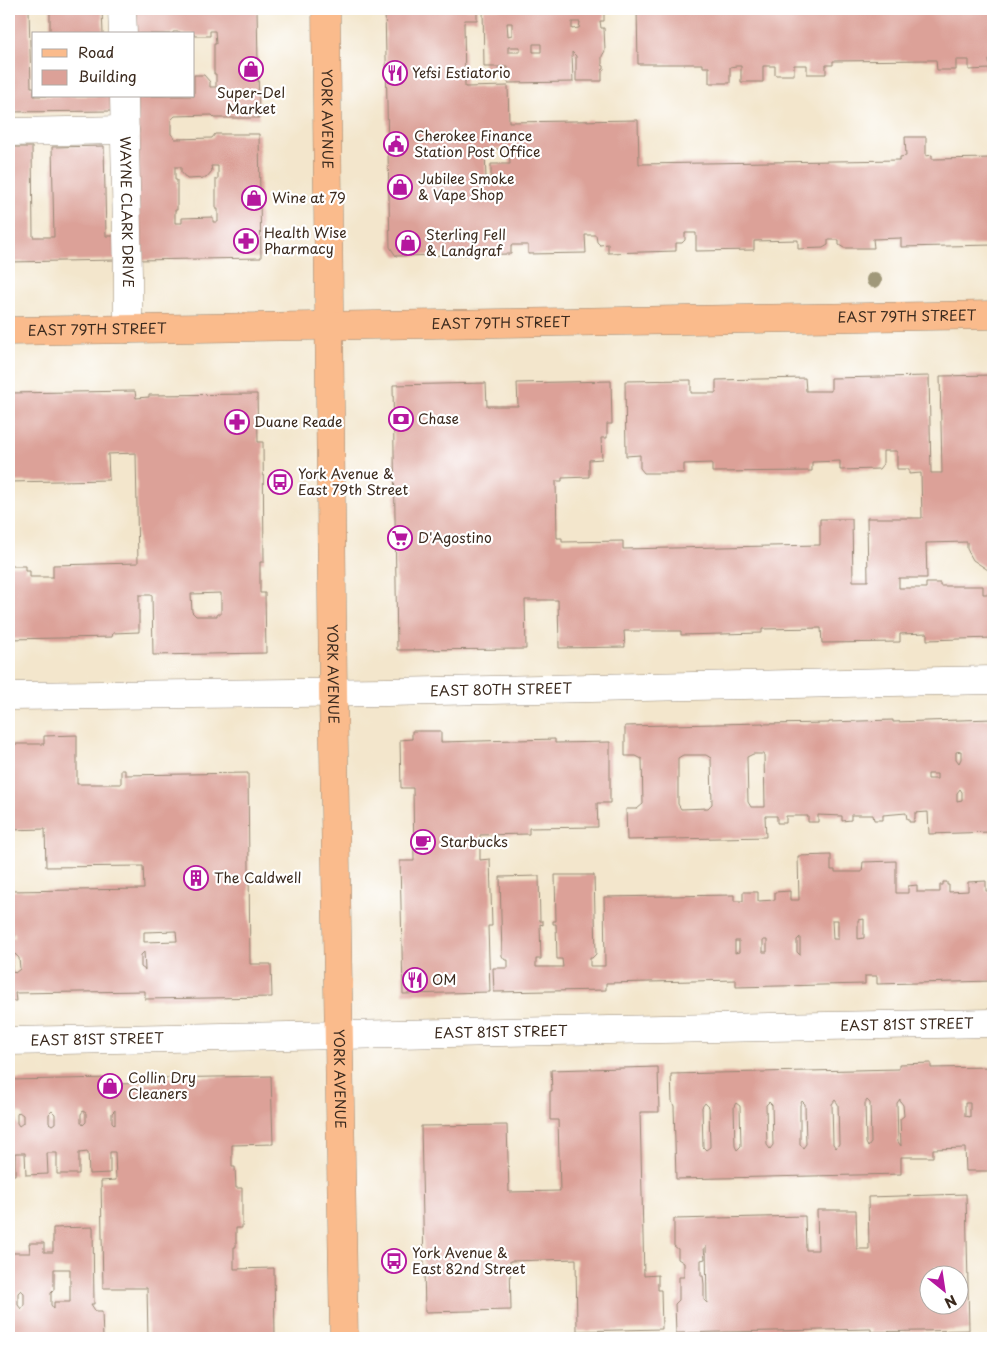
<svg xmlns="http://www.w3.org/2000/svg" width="1002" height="1347" font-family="'Playpen Sans',sans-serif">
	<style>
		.building { fill: #dca198; fill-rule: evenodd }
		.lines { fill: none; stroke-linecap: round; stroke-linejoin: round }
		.minor-casing { stroke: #978875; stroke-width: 29 }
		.major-casing { stroke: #978875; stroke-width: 29 }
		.minor { stroke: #fff; stroke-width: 28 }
		.major { stroke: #fabb8c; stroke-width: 28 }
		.tree { fill: #a09879 }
		.labels { text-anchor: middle; stroke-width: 4.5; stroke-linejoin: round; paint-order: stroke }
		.poi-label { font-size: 14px; fill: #3b2a1e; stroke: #fff; text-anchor: start }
		.street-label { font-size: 14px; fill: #3b2a1e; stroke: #fff }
	</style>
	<rect width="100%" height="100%" fill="#fff"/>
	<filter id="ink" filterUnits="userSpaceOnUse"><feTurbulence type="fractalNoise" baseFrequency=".02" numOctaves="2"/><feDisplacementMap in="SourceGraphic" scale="10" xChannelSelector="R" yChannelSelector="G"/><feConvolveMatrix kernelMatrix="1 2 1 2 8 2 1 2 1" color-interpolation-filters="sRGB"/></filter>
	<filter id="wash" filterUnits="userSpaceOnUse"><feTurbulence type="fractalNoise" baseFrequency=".0096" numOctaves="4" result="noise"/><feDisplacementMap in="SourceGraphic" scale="20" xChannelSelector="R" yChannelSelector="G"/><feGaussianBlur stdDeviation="1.12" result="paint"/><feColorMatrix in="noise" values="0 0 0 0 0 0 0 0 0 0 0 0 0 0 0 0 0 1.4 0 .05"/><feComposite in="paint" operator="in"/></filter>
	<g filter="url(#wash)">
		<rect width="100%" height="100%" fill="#f3e6cc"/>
		<g id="blocks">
			<g class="building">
				<polygon points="9,9 29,9 31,87 34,87 34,96 113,96 114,111 9,112"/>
				<polygon points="50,9 102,9 103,34 50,34"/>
				<path d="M 132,9 L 257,9 L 259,118 L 215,118 L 212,115 L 175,116 L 171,120 L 171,134 L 175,139 L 212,138 L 215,134 L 259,134 L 261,258 L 136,260 L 133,96 L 194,96 L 194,75 L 204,75 L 210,82 L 210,87 L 216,87 L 216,74 L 214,74 L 214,44 L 216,44 L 215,31 L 210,31 L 210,36 L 194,36 L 194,34 L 179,34 L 180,32 L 173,32 L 173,34 L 132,34 ZM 211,166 L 218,166 L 218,179 L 216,179 L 216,209 L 218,209 L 218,222 L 213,222 L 213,217 L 182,218 L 182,223 L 175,223 L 175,210 L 177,210 L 177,180 L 175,180 L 175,167 L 181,167 L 181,172 L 187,179 L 206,178 L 212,171 Z"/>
				<path d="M 385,9 L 477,9 L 477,20 L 465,20 L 464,23 L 465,87 L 508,86 L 509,122 L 638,120 L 639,164 L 900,160 L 900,157 L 906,156 L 905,137 L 926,137 L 926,156 L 932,155 L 932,159 L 993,158 L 993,245 L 901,247 L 901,238 L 873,239 L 874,248 L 844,248 L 839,245 L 839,240 L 828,240 L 828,245 L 823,248 L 798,249 L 798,240 L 754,241 L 754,250 L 696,251 L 696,233 L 685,233 L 685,240 L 682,243 L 676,243 L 676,251 L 608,253 L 608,244 L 600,245 L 597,242 L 596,235 L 585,235 L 586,253 L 528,254 L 528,245 L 511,245 L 511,254 L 396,256 L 390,247 ZM 485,149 L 509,149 L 510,164 L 491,164 L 491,179 L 486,179 Z"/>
				<path d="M 483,9 L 604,9 L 604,21 L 600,21 L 601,28 L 604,28 L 605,51 L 602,56 L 602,65 L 604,66 L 604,69 L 602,70 L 602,81 L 576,81 L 576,56 L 572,52 L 573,82 L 508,83 L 508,67 L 484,67 ZM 572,22 L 580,22 L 579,28 L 572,29 ZM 507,23 L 512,23 L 512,35 L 508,36 ZM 533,44 L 541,44 L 541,52 L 533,52 ZM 508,47 L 520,47 L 520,52 L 508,52 Z"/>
				<polygon points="637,9 993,9 993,60 989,60 990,69 969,70 969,60 956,60 956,70 937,70 936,60 930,60 833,61 833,65 826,65 826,74 807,74 807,65 794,65 794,75 775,75 775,66 763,66 763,82 741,82 741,66 736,66 730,67 730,83 709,83 709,67 703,67 703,64 638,64"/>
				<polygon points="104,146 106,236 116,236 116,260 9,262 9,147 32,147 33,237 54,237 52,147"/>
				<polygon points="993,375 993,570 988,570 973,560 967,549 967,542 926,543 927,578 899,578 899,588 926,588 926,583 940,583 940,586 983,586 983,594 993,594 993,638 927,640 927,633 900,634 900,642 822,643 821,628 762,629 762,633 681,635 681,631 624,631 625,647 559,648 558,600 525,600 526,649 397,650 393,385 486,383 487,406 518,406 517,383 611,381 612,424 607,424 607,438 601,438 602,459 589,460 589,477 562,478 562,481 556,481 557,538 562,538 562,542 623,541 623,549 820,545 820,519 852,519 853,581 868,581 867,518 922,518 921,473 909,474 909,469 897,469 897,451 883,451 883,464 879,469 840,470 840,461 812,462 812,471 712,472 712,463 684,464 684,473 644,473 640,468 640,455 626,456 625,381 691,380 691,393 716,393 716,380 805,378 806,391 831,391 831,378 929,376 931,473 942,473 940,376"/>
				<path d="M 135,391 L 136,398 L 149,397 L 149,395 L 257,394 L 258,442 L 263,442 L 264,562 L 260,562 L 260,593 L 265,593 L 266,653 L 153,655 L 152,595 L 139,595 L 139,632 L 113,633 L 112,637 L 9,639 L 9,566 L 25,566 L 25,571 L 30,571 L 30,577 L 53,577 L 53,565 L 138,563 L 136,453 L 108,454 L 109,480 L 9,482 L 9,393 ZM 221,593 L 221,614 L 217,614 L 217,616 L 196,616 L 192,612 L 191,594 Z"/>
				<path d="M 993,719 L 993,751 L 989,750 L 989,759 L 992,762 L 993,760 L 993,835 L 991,835 L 991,832 L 929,834 L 928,812 L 915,813 L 915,819 L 914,819 L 914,822 L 909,822 L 909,819 L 907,819 L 906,813 L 883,815 L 883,820 L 874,820 L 873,815 L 851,815 L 851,820 L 842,821 L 842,816 L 818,815 L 818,822 L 808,822 L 808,816 L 786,816 L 786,823 L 777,823 L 777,816 L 765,816 L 766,837 L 627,840 L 626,809 L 637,809 L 643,804 L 642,759 L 636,756 L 625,756 L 625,726 L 763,723 L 763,724 L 829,723 L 829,722 L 893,720 L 893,722 ZM 961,751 L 961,759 L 959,763 L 956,759 L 956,752 ZM 753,754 L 764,754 L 765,807 L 751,807 L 748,802 L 747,757 ZM 683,755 L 706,755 L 711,758 L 712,804 L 708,808 L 681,809 L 678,804 L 678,758 ZM 928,774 L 937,774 L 937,779 L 928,779 ZM 960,789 L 962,792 L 962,800 L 957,801 L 957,793 Z"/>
				<polygon points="412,731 441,731 441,742 555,739 555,743 610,742 610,803 597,803 598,827 529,828 529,834 480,835 480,860 490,859 492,926 488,926 490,992 403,994 400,861 414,861 413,788 401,788 400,740 412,739"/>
				<path d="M 77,735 L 77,784 L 121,784 L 121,770 L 125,770 L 125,775 L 248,773 L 250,964 L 271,964 L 272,997 L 145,999 L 145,991 L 15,993 L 16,1001 L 9,1001 L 9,938 L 15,938 L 15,934 L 9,933 L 9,891 L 144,889 L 143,866 L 46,867 L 45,829 L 9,830 L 9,744 L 44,744 L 44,736 ZM 176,931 L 177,941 L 144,942 L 144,932 ZM 144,952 L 145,970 L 141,967 L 141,955 ZM 15,954 L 19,958 L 20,969 L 15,973 L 12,970 L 12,958 Z"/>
				<path d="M 831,855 L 831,870 L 835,870 L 835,872 L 862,872 L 863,862 L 896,861 L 896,893 L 908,893 L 908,886 L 917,885 L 917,892 L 940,892 L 940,885 L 943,885 L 943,882 L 947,882 L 947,885 L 949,885 L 949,892 L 968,891 L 968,882 L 986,881 L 986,891 L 993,891 L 993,981 L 877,984 L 877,976 L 865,976 L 865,984 L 736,987 L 736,980 L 606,983 L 606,990 L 494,992 L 493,968 L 508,968 L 508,960 L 505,960 L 502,956 L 500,877 L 539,876 L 540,921 L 543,921 L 543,925 L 540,924 L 541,959 L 536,959 L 536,967 L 563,967 L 562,959 L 557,959 L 556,924 L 553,924 L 553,921 L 556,921 L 555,875 L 594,875 L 596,954 L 592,958 L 590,958 L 590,966 L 605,966 L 604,897 L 734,895 L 734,901 L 743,901 L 743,892 L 758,892 L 758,901 L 775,900 L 775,892 L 790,891 L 790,900 L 799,900 L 798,856 ZM 864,919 L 864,938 L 858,939 L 858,920 ZM 832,920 L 838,920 L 838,939 L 833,939 ZM 800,937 L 800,955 L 797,952 L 797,940 ZM 763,940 L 767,940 L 767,952 L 763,952 ZM 735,941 L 739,941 L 739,952 L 735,953 Z"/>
				<path d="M 931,1063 L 931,1068 L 993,1067 L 993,1171 L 966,1171 L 965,1148 L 933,1149 L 933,1157 L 901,1157 L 901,1174 L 676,1179 L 674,1106 L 672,1102 L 671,1074 L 899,1069 L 899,1064 ZM 900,1099 L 900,1101 L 903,1105 L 904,1116 L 900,1119 L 901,1146 L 898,1142 L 897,1103 ZM 835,1100 L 838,1104 L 839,1144 L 836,1148 L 833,1144 L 832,1104 ZM 867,1100 L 870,1103 L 871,1143 L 868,1147 L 866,1143 L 865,1103 ZM 802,1101 L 805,1104 L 806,1144 L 803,1148 L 800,1144 L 800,1105 ZM 769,1102 L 772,1105 L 773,1145 L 770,1149 L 767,1145 L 766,1105 ZM 705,1103 L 709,1107 L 710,1147 L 706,1150 L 703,1147 L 702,1107 ZM 736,1103 L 740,1106 L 741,1146 L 737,1150 L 735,1146 L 734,1106 ZM 965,1103 L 970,1103 L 970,1117 L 965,1116 Z"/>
				<polygon points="658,1067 659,1112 640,1112 644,1276 658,1275 658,1290 661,1290 662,1329 577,1331 576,1259 510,1261 511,1310 425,1312 421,1126 507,1125 509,1192 560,1191 558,1120 550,1120 550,1091 552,1091 551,1070"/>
				<path d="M 271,1076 L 273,1144 L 232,1145 L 232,1167 L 235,1167 L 236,1188 L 242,1188 L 242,1228 L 236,1228 L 236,1247 L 234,1247 L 234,1269 L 274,1268 L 275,1338 L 148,1338 L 147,1288 L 103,1288 L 101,1181 L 116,1180 L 115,1152 L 110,1152 L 110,1173 L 89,1174 L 88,1152 L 79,1153 L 79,1174 L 57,1174 L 57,1153 L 47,1153 L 48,1174 L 26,1175 L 25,1153 L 15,1153 L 15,1175 L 9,1175 L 9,1080 L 114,1078 L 115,1084 L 161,1083 L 160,1078 ZM 115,1110 L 115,1125 L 112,1122 L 112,1113 ZM 52,1111 L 55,1114 L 55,1123 L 52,1125 L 49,1123 L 49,1114 ZM 83,1111 L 86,1113 L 86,1122 L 83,1125 L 81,1122 L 81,1114 ZM 19,1112 L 23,1115 L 23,1123 L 19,1126 L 17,1123 L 17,1114 Z"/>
				<path d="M 966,1194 L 969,1330 L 871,1332 L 871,1329 L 676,1333 L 675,1304 L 679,1300 L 679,1277 L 684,1277 L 684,1263 L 678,1259 L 678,1249 L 674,1246 L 674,1219 L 805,1216 L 806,1250 L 818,1250 L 817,1210 L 856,1210 L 857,1249 L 869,1249 L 868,1197 ZM 706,1246 L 707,1303 L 704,1300 L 704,1284 L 703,1276 L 701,1276 L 701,1260 L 705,1259 L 704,1248 ZM 930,1274 L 960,1274 L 960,1304 L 930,1304 Z"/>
				<path d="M 93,1227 L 94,1304 L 91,1304 L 96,1312 L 102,1312 L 103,1338 L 9,1338 L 9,1244 L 12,1244 L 12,1253 L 30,1253 L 29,1243 L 44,1243 L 44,1252 L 53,1252 L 53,1228 ZM 54,1269 L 70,1269 L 70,1302 L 54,1302 L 54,1309 L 51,1305 L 51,1293 L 54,1290 ZM 21,1290 L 24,1293 L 24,1305 L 21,1309 L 18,1305 L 18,1293 Z"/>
			</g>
		</g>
	</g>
	<g filter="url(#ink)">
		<use href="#blocks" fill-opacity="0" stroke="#978875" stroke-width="1"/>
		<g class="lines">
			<defs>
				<g id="minor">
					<polyline points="122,9 123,34"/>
					<path id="s1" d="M 124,96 L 128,276 L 128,329"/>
					<polyline points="9,132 125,130"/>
					<path id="s2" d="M 9,696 L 387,692 L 993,680"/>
					<path id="s3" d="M 9,1041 L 993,1023"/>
				</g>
				<g id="major">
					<path id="s4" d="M 326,9 L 333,693 L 344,1338"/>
					<path id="s5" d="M 9,331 L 993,315"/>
				</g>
			</defs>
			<use href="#minor" class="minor-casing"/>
			<use href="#major" class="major-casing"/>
			<use href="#minor" class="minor"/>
			<use href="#major" class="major"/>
		</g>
		<circle class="tree" cx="874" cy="280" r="8"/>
	</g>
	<defs>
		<symbol id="shop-ring" viewBox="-11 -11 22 22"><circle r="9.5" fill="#fff" stroke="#b5179e" stroke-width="1.5"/><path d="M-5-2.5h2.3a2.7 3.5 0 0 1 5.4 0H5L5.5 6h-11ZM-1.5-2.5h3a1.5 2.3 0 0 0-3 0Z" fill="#b5179e"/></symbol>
		<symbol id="restaurant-ring" viewBox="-11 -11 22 22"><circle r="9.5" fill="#fff" stroke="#b5179e" stroke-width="1.5"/><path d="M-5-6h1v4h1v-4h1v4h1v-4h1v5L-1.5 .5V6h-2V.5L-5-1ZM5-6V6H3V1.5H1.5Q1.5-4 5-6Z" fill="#b5179e"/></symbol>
		<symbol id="civic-ring" viewBox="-11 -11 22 22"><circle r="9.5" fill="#fff" stroke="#b5179e" stroke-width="1.5"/><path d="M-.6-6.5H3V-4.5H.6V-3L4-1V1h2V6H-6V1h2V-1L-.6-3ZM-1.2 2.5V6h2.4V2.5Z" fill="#b5179e"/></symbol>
		<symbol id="pharmacy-ring" viewBox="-11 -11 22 22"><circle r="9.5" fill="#fff" stroke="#b5179e" stroke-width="1.5"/><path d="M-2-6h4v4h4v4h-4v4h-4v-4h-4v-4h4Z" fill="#b5179e"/></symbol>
		<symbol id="bank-ring" viewBox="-11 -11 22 22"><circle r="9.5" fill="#fff" stroke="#b5179e" stroke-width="1.5"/><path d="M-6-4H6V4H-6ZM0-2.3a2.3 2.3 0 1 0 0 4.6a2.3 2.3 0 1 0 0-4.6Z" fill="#b5179e"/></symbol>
		<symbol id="bus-ring" viewBox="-11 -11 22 22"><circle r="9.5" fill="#fff" stroke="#b5179e" stroke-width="1.5"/><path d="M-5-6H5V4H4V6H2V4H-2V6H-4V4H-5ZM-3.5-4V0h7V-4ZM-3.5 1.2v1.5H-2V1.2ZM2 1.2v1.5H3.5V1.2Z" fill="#b5179e"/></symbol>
		<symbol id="supermarket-ring" viewBox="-11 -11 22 22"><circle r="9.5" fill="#fff" stroke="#b5179e" stroke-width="1.5"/><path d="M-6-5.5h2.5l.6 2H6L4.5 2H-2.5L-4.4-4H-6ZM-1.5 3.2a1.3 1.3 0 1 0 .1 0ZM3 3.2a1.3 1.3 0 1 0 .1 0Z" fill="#b5179e"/></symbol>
		<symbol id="cafe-ring" viewBox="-11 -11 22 22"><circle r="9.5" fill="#fff" stroke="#b5179e" stroke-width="1.5"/><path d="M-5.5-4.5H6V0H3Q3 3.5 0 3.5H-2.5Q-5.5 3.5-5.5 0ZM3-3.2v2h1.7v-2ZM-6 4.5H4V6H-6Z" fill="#b5179e"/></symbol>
		<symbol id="building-ring" viewBox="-11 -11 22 22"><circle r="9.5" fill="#fff" stroke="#b5179e" stroke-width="1.5"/><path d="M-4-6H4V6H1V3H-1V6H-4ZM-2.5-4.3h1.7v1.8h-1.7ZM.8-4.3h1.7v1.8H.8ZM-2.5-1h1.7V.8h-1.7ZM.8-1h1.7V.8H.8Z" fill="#b5179e"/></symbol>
	</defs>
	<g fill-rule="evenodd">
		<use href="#shop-ring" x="237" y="55" width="28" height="28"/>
		<use href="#restaurant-ring" x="381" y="59" width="28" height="28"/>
		<use href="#civic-ring" x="382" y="130" width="28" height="28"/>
		<use href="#shop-ring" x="386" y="173" width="28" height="28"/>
		<use href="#shop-ring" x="240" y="184" width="28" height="28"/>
		<use href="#pharmacy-ring" x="232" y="227" width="28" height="28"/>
		<use href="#shop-ring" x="394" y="229" width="28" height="28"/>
		<use href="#bank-ring" x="387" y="405" width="28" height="28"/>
		<use href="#pharmacy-ring" x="223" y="408" width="28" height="28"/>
		<use href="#bus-ring" x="266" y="468" width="28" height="28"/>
		<use href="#supermarket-ring" x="386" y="524" width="28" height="28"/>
		<use href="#cafe-ring" x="409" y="828" width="28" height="28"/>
		<use href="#building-ring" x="182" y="864" width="28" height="28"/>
		<use href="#restaurant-ring" x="401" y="966" width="28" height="28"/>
		<use href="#shop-ring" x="96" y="1072" width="28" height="28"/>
		<use href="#bus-ring" x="380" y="1247" width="28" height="28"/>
	</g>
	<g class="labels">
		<g class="poi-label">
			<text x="412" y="78">Yefsi Estiatorio</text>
			<text x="251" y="98" text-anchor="middle">Super-Del<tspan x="251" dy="16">Market</tspan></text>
			<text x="414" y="141">Cherokee Finance<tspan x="414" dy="16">Station Post Office</tspan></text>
			<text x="418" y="184">Jubilee Smoke<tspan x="418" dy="16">&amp; Vape Shop</tspan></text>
			<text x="272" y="203">Wine at 79</text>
			<text x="264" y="238">Health Wise<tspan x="264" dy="16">Pharmacy</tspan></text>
			<text x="426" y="240">Sterling Fell<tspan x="426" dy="16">&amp; Landgraf</tspan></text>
			<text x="418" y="424">Chase</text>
			<text x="254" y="427">Duane Reade</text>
			<text x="298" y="479">York Avenue &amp;<tspan x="298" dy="16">East 79th Street</tspan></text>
			<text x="418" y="543">D'Agostino</text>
			<text x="440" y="847">Starbucks</text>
			<text x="214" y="883">The Caldwell</text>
			<text x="432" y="985">OM</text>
			<text x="128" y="1083">Collin Dry<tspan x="128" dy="16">Cleaners</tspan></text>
			<text x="412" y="1258">York Avenue &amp;<tspan x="412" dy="16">East 82nd Street</tspan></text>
		</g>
		<g class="street-label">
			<text dy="5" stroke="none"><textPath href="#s4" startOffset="110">YORK AVENUE</textPath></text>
			<text dy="5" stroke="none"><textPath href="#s1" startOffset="116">WAYNE CLARK DRIVE</textPath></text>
			<text dy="5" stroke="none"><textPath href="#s5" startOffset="898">EAST 79TH STREET</textPath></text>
			<text dy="5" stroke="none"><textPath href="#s5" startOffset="492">EAST 79TH STREET</textPath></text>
			<text dy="5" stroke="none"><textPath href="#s5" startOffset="88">EAST 79TH STREET</textPath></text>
			<text dy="5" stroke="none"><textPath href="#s4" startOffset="665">YORK AVENUE</textPath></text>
			<text dy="5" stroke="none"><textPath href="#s2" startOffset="492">EAST 80TH STREET</textPath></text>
			<text dy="5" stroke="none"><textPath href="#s3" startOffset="898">EAST 81ST STREET</textPath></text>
			<text dy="5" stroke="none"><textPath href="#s3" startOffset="492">EAST 81ST STREET</textPath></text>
			<text dy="5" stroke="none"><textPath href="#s3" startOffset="88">EAST 81ST STREET</textPath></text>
			<text dy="5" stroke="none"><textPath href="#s4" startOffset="1070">YORK AVENUE</textPath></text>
		</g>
	</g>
	<rect width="1002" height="1347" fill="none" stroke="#fff" stroke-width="30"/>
	<rect x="32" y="32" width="162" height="65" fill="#ffffff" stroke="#b1aaa5"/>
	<rect x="42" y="49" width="25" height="8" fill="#fabb8c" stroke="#b1aaa5"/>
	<text x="78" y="58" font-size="15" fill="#3b2a1e">Road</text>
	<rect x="42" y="70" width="25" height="15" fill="#dca198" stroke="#b1aaa5"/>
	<text x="78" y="82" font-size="15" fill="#3b2a1e">Building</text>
	<g transform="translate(944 1290) rotate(150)"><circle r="24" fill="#ffffff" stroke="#b1aaa5"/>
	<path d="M0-4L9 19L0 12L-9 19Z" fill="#b5179e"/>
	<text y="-8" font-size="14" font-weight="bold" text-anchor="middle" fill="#3b2a1e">N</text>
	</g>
</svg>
